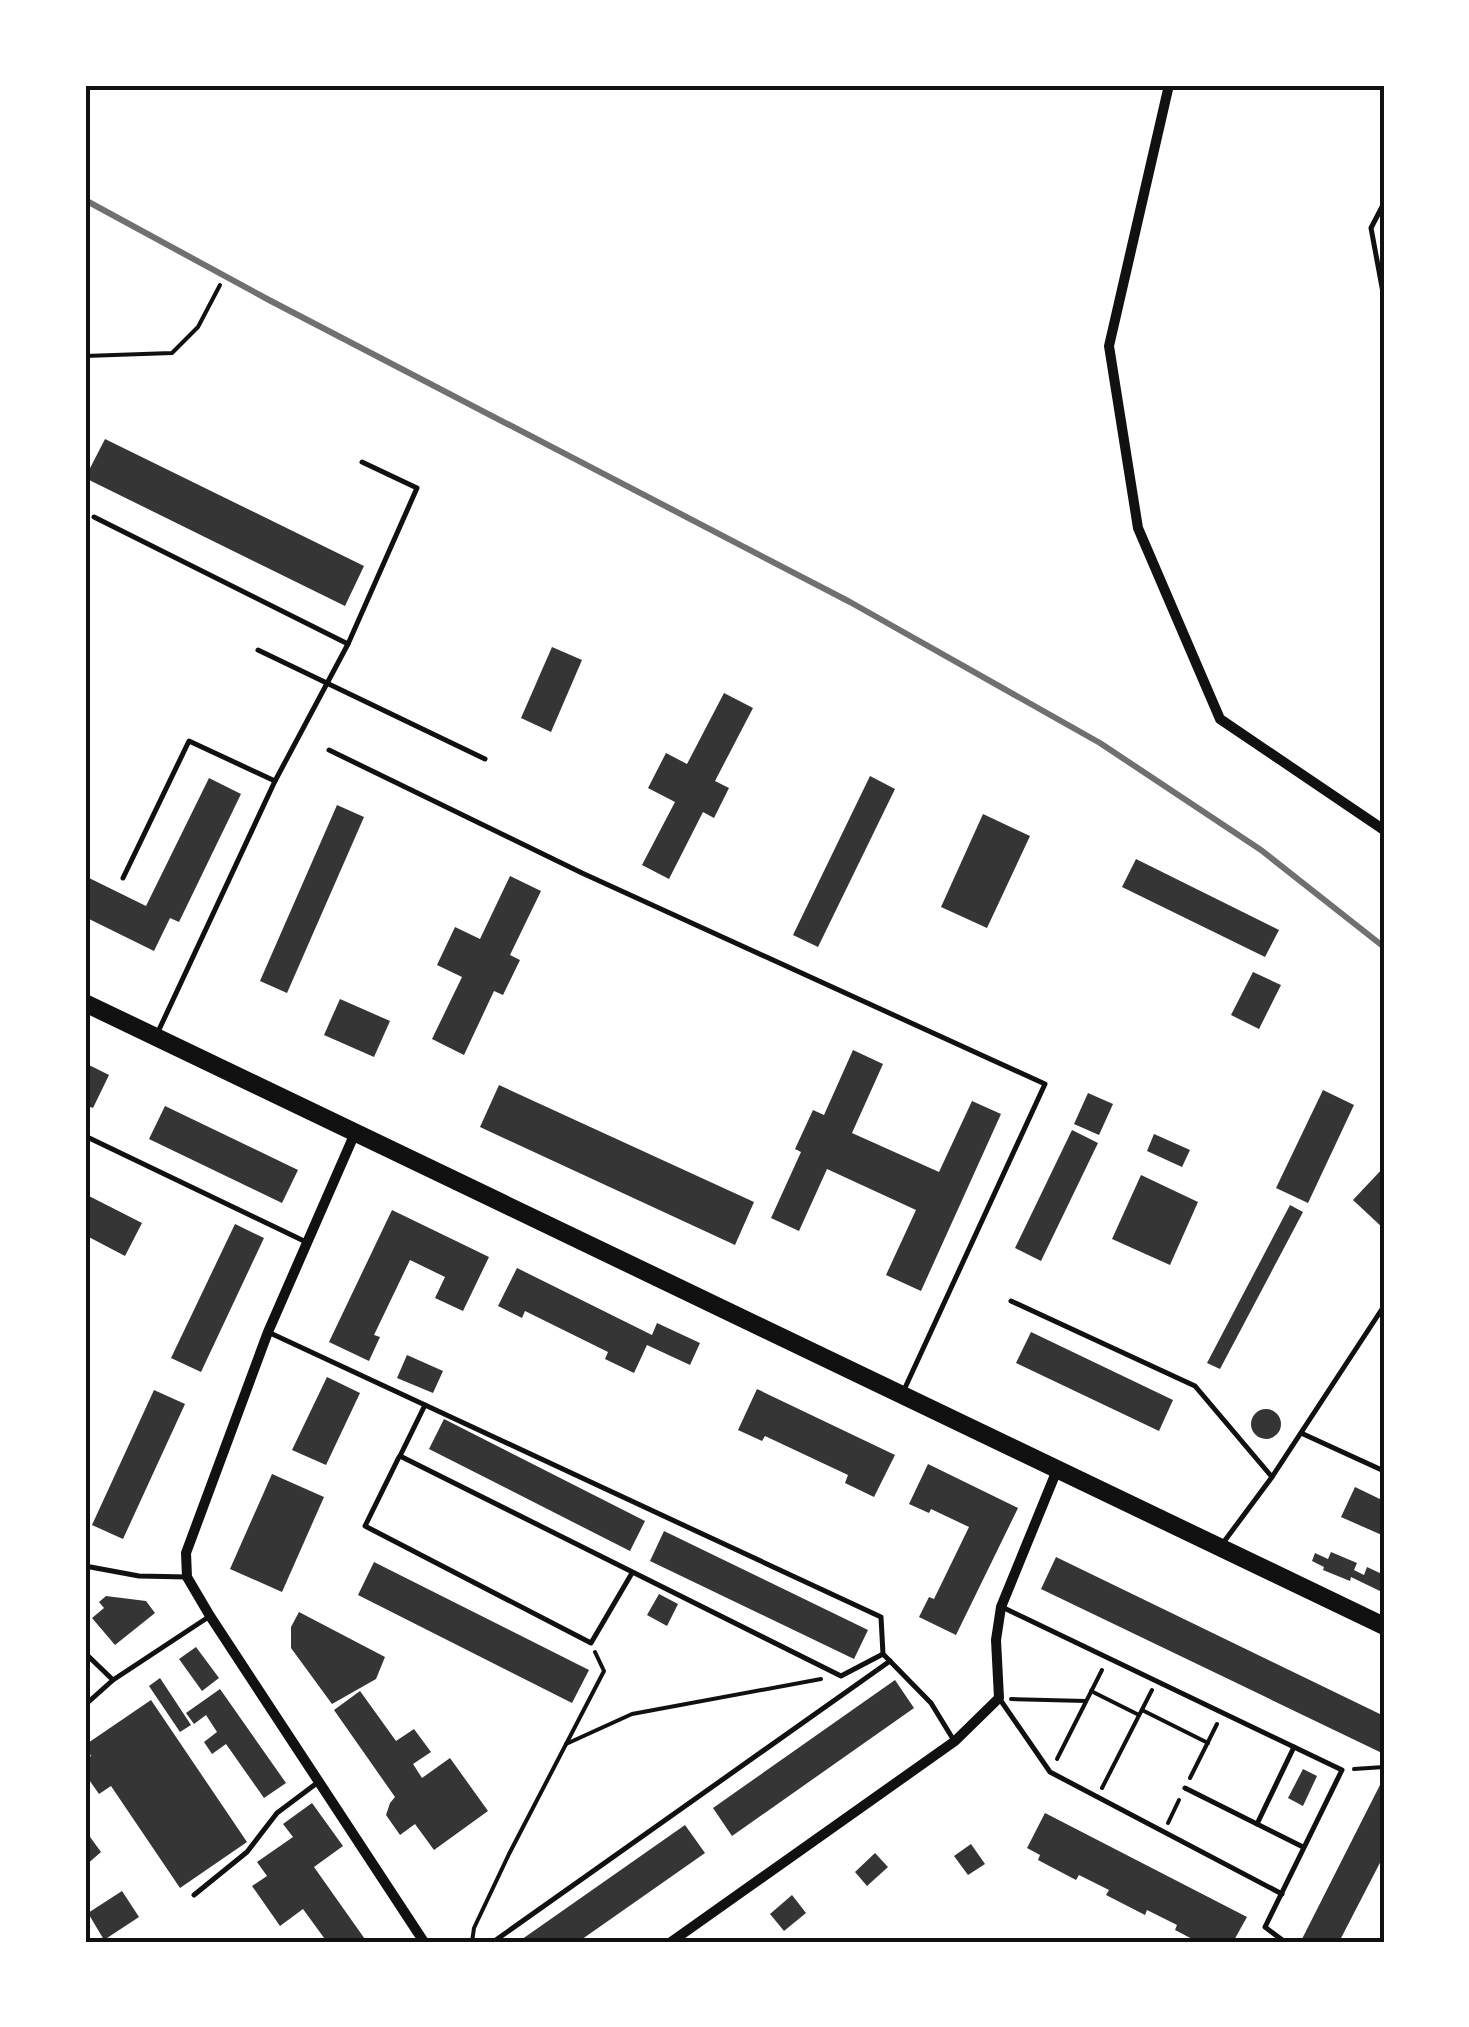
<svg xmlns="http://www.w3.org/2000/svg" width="1469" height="2027" font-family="'Work Sans',sans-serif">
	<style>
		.building { fill: #353535 }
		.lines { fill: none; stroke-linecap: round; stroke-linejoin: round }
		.path { stroke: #111; stroke-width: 4 }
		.service { stroke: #111; stroke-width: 5 }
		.minor { stroke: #111; stroke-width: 10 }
		.primary { stroke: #111; stroke-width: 18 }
		.rail { stroke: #707070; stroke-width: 6 }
		.neatline { fill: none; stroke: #111; stroke-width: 4 }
	</style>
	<rect width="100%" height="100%" fill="#fff"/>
	<g class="building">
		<polygon points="105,439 364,566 345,606 85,478"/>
		<polygon points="552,647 582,660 551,732 521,718"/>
		<polygon points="724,693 753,708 715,781 729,788 714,818 703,812 669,879 642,865 675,802 648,788 666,753 687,764"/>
		<polygon points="870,776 895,789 818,947 793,935"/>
		<polygon points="209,778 241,794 179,922 170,918 154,951 85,917 85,876 146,906"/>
		<polygon points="337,805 364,817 287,993 260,981"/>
		<polygon points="983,814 1030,836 987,928 941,907"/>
		<polygon points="1136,859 1279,930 1265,957 1122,887"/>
		<polygon points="510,876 541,891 510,955 520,960 503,995 494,991 464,1055 432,1039 462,977 437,965 455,927 480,939"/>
		<polygon points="1253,972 1281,985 1259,1029 1231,1015"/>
		<polygon points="340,999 390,1021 374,1057 324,1035"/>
		<polygon points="853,1050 883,1064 852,1133 939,1172 972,1101 1001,1114 921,1291 886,1275 916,1210 827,1169 799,1231 771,1218 801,1152 795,1149 813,1110 824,1115"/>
		<polygon points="85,1063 109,1075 93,1108 85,1105"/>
		<polygon points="499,1085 754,1202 735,1245 480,1127"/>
		<polygon points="1323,1090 1354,1105 1308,1203 1276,1188"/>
		<polygon points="1088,1093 1113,1104 1099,1135 1074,1124"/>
		<polygon points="165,1106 298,1170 282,1203 149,1139"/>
		<polygon points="1072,1130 1098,1143 1041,1261 1015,1248"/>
		<polygon points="1154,1134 1190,1150 1182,1167 1147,1151"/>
		<polygon points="1384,1167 1384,1229 1353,1200"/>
		<polygon points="1141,1175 1198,1202 1170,1265 1112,1239"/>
		<polygon points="85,1194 142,1223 125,1256 85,1235"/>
		<polygon points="1290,1205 1303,1212 1220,1369 1207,1363"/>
		<polygon points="392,1210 489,1257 463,1311 435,1298 445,1277 410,1260 374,1335 380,1337 369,1361 329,1342"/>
		<polygon points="235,1224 264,1238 201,1372 171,1358"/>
		<polygon points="517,1268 652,1335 657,1323 700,1343 690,1365 647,1345 634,1373 605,1359 608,1352 525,1311 522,1318 498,1306"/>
		<polygon points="1031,1332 1173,1400 1159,1431 1016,1363"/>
		<polygon points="407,1355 443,1371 433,1393 397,1378"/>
		<polygon points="327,1377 360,1393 326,1465 292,1450"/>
		<polygon points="757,1389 895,1455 874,1497 845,1483 848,1475 765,1436 762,1441 738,1430"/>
		<polygon points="154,1390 185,1404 123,1539 92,1525"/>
		<circle cx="1266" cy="1424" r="15"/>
		<polygon points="444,1419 645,1521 630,1551 429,1449"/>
		<polygon points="928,1464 1018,1508 956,1635 919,1617 929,1597 934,1599 969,1527 931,1509 929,1513 909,1504"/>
		<polygon points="272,1474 324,1497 282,1592 230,1569"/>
		<polygon points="1355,1487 1384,1501 1384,1536 1341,1517"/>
		<polygon points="664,1531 868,1630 854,1659 650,1561"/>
		<polygon points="1331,1552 1357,1563 1354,1570 1364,1575 1367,1567 1384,1575 1384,1593 1351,1577 1350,1581 1323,1570 1324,1567 1312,1561 1315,1553 1328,1559"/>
		<polygon points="1056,1557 1384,1716 1384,1754 1041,1589"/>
		<polygon points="374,1562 589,1670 572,1703 358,1595"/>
		<polygon points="659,1594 678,1604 667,1626 647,1615"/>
		<polygon points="106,1596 146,1601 155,1613 115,1645 92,1618 104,1608 99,1602"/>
		<polygon points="299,1612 385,1657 376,1679 332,1704 291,1648 291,1627"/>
		<polygon points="196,1647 219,1678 202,1691 179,1659"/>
		<polygon points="160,1678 191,1725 180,1732 149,1686"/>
		<polygon points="895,1680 914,1708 732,1836 713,1808"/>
		<polygon points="220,1689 286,1783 264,1798 226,1744 212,1754 204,1742 217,1732 206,1715 194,1724 186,1713"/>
		<polygon points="360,1691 396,1741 414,1729 431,1752 413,1764 422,1778 450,1758 488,1811 434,1850 415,1824 400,1835 386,1815 390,1803 395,1797 334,1710"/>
		<polygon points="151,1700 247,1842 180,1888 111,1786 99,1794 85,1774 85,1760 91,1756 85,1745"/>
		<polygon points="1303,1769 1317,1776 1303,1806 1288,1798"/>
		<polygon points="1384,1777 1384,1855 1339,1942 1303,1942 1301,1941"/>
		<polygon points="312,1803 343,1846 314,1867 367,1942 327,1942 303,1909 280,1926 252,1886 267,1876 257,1862 293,1837 283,1824"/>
		<polygon points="1045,1813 1247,1917 1233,1942 1198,1942 1175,1930 1177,1925 1147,1910 1145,1915 1106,1895 1109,1890 1079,1875 1076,1880 1038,1860 1040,1855 1027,1848"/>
		<polygon points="685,1825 705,1853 578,1942 518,1942"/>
		<polygon points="85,1830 101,1852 85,1866"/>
		<polygon points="971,1844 985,1864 968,1875 954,1856"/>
		<polygon points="875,1853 888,1867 867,1886 855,1872"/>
		<polygon points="122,1891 139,1917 104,1940 88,1913"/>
		<polygon points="792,1895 806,1913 784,1931 770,1914"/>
	</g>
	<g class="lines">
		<g class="path">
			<polyline points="85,356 172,353 198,327 220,285"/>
			<polyline points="1091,1691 1139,1715"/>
			<polyline points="1011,1699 1086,1701"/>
			<polyline points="1142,1710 1208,1743"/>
			<polyline points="566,1744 632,1714 821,1679"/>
			<polyline points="1057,1759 1102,1670"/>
			<polyline points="1354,1769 1384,1767"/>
			<polyline points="1190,1778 1217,1724"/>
			<polyline points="1102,1788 1152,1690"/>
			<polyline points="1168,1823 1179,1800"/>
			<polyline points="472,1942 474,1928 509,1854 604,1671 595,1652"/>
		</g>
		<g class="service">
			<polyline points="1384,203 1371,228 1384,298"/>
			<polyline points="94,517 348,644"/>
			<polyline points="258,650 485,759"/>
			<polyline points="329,750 582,873 1045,1084 904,1390"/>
			<polyline points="123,878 189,741 275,781"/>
			<polyline points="157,1034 275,781 348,644 417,488 362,462"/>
			<polyline points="85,1136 304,1241"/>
			<polyline points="1011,1301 1195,1386 1272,1477"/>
			<polyline points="268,1332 425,1405 400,1456 841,1676 883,1654"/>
			<polyline points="425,1405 881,1617 883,1654 931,1703 953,1739"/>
			<polyline points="1301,1433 1384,1471"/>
			<polyline points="399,1457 365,1526 591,1643 632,1573"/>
			<polyline points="1223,1543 1272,1477 1384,1306"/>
			<polyline points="85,1566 139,1576 187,1577"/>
			<polyline points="1002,1607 1342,1770 1265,1927 1285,1942"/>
			<polyline points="85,1653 113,1680 210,1616"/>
			<polyline points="999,1698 1050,1772 1282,1894"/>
			<polyline points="85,1705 113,1680"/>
			<polyline points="1185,1788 1303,1847"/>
			<polyline points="1257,1824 1294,1747"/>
			<polyline points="194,1895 247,1852 277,1813 317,1783"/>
			<polyline points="493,1942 890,1661"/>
		</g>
		<g class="minor">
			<polyline points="1169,85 1109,346 1138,528 1220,719 1384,830"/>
			<polyline points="355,1133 268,1332 186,1553 187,1577 210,1616 424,1942"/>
			<polyline points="671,1942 955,1741 999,1698 996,1640 1001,1607 1057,1470"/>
		</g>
		<polyline class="primary" points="85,1003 1384,1626"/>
		<polyline class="rail" points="85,200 269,300 850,602 1100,743 1261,850 1384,947"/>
	</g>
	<rect width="1469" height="2027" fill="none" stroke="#ffffff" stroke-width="175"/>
	<rect x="88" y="88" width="1294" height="1852" class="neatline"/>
</svg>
